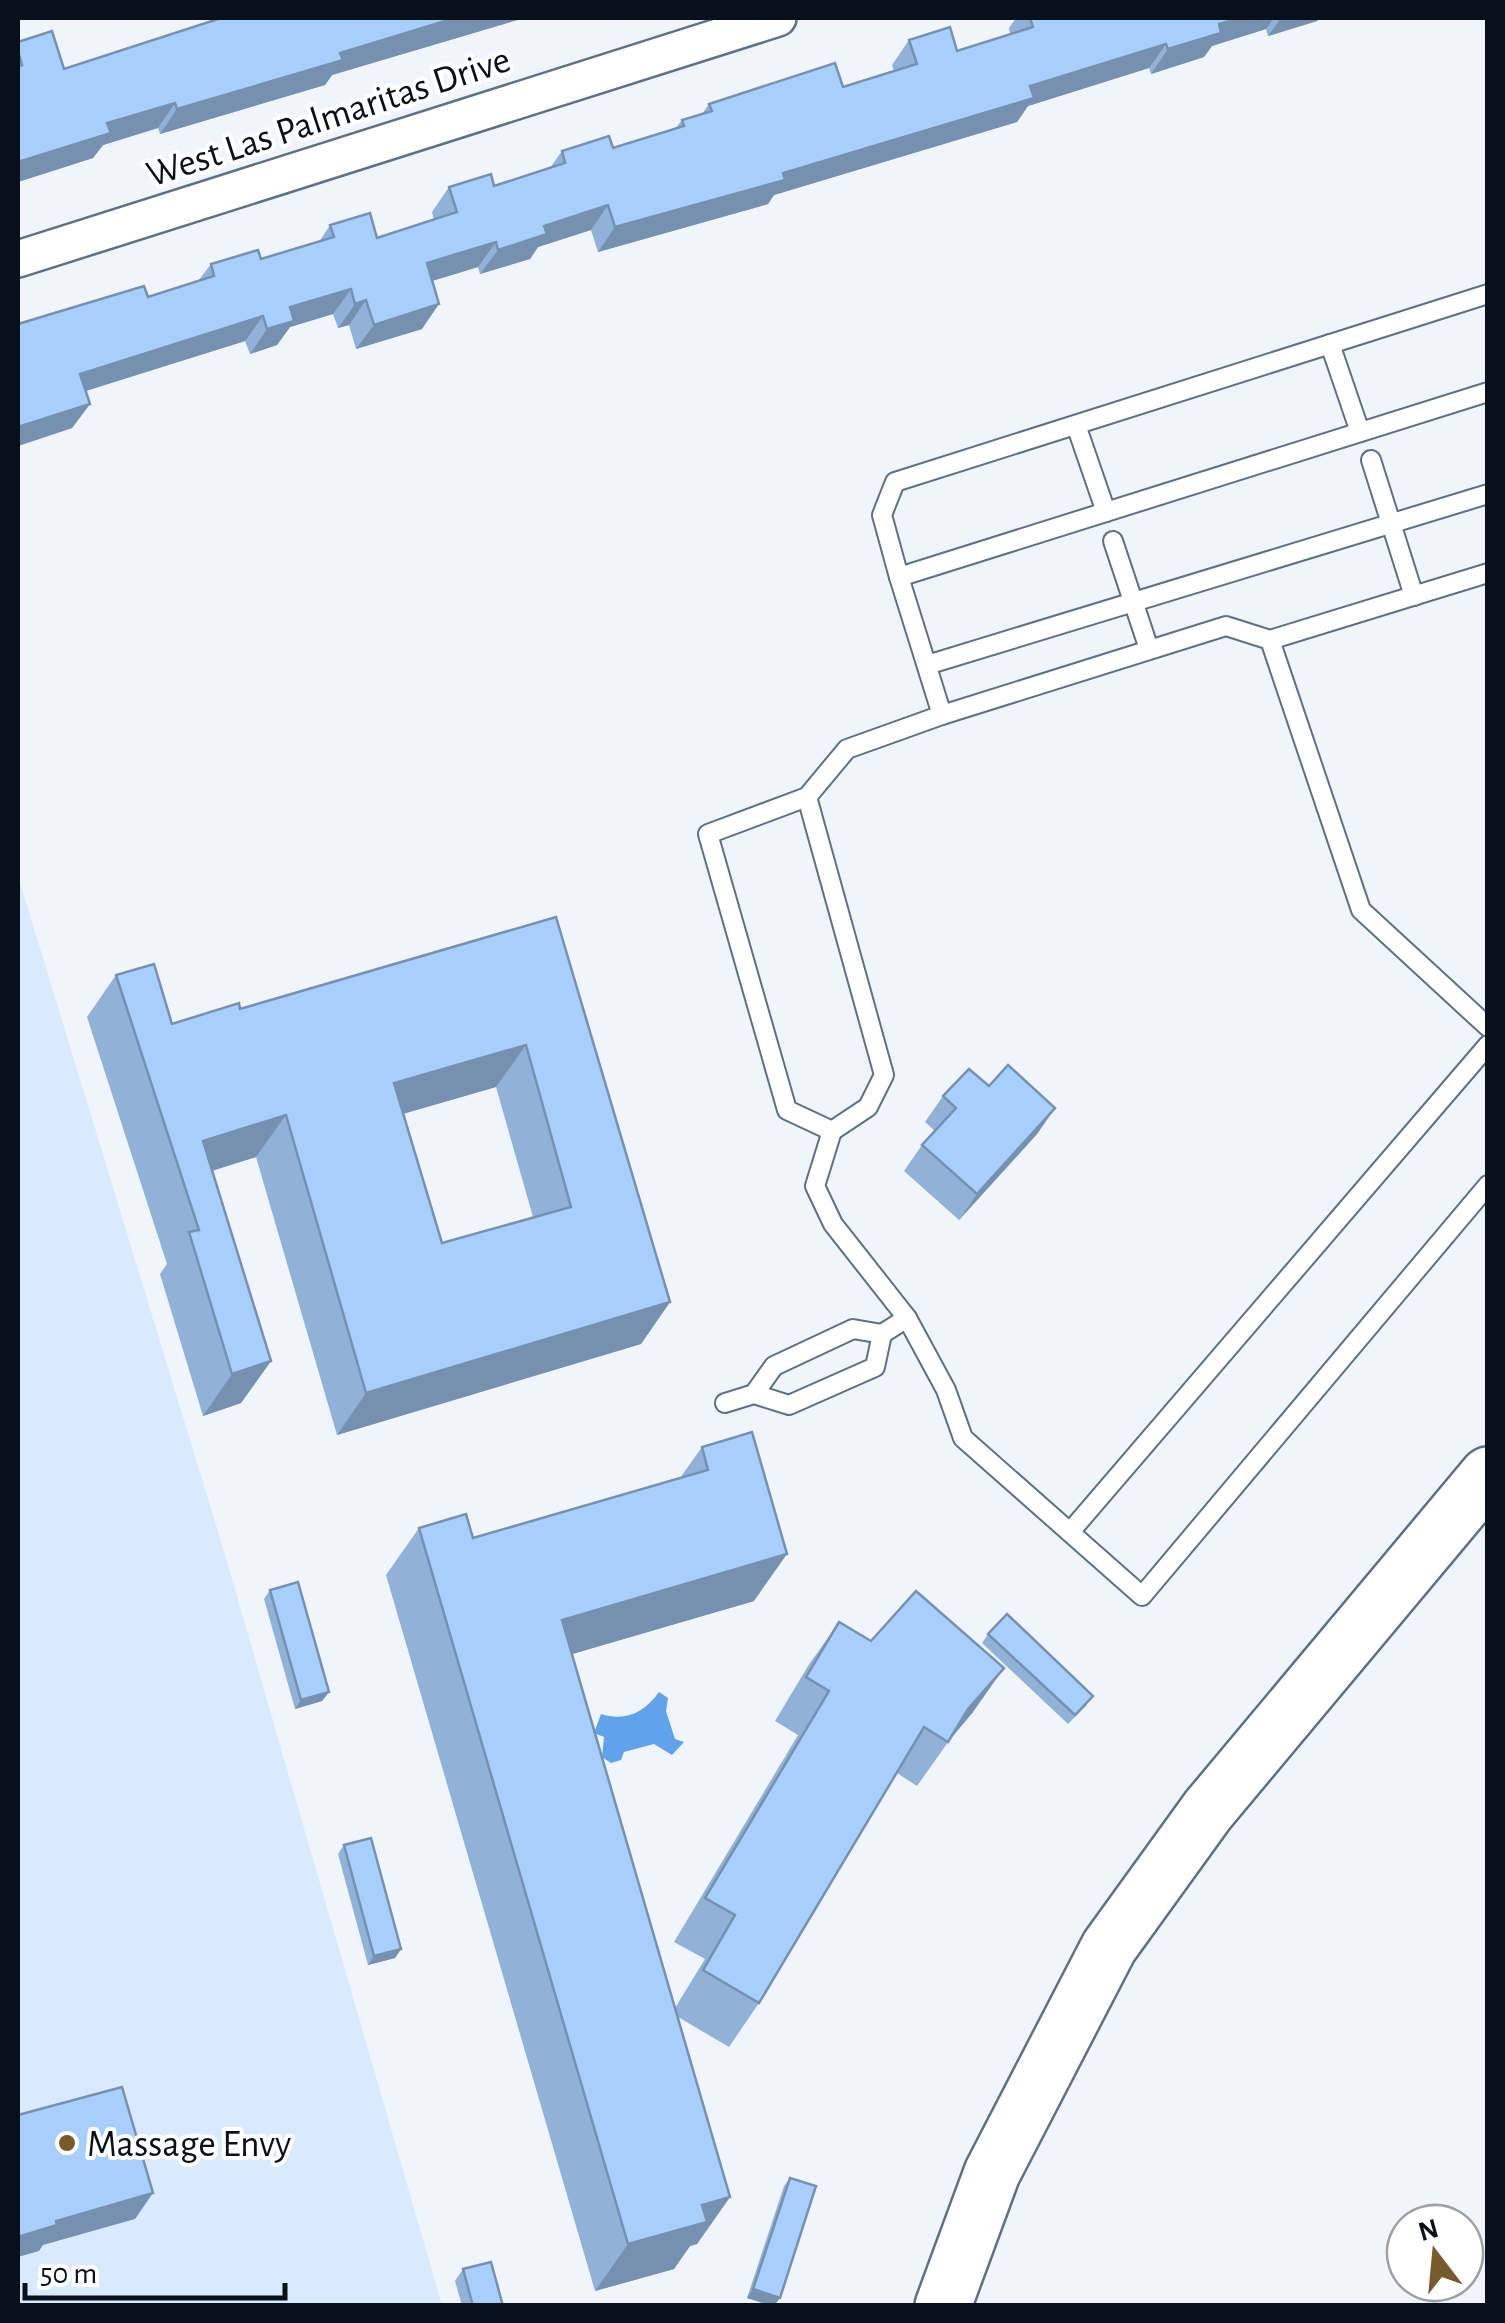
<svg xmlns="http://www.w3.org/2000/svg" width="1505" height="2323" font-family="'Alegreya Sans',sans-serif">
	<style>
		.built { fill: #d9eafe }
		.water { fill: #61a3eb }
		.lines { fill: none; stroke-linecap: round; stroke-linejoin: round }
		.lane-casing { stroke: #5c7188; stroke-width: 22 }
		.street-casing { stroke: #5c7188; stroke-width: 40 }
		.highway-casing { stroke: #5c7188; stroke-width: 60 }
		.lane { stroke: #fff; stroke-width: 18 }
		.street { stroke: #fff; stroke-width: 35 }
		.highway { stroke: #fff; stroke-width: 55 }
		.wall { fill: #90b2d9; fill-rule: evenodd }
		.shaded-wall { fill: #7691b0 }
		.building { fill: #a8cffc; stroke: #7691b0; stroke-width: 2.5; fill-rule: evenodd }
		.poi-dot { fill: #775b2e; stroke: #fff; stroke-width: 4 }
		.labels { text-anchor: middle; stroke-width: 8; stroke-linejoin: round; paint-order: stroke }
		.street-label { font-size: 38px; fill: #081019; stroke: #fff }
		.poi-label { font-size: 38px; fill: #081019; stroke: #fff; text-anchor: start }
	</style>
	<rect width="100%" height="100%" fill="#f0f5fb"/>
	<polygon class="built" points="18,876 223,1548 442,2305 18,2305"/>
	<path class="water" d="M 659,1692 L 668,1698 L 666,1711 L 675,1739 L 684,1742 L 672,1755 L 654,1744 L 624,1752 L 621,1760 L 611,1763 L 602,1757 L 604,1737 L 594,1733 L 601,1714 C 626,1722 645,1712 659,1692 Z"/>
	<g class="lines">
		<defs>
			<g id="lane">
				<polyline points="1488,294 895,482 882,515 899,577 1488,392"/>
				<polyline points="1330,344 1360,432"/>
				<polyline points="1076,425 1106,512"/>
				<polyline points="1371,460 1414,596"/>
				<polyline points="1113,541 1149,649"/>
				<polyline points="899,577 942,715 1226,626 1270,640 1361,910 1488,1027"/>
				<polyline points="1270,640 1488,573"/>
				<polyline points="927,665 1488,494"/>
				<polyline points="807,797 708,834 787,1110 832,1131 868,1107 884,1075 807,797 847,749 942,715"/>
				<polyline points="832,1131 815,1186 833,1224 907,1318 946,1390 963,1438 1142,1596 1488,1185"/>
				<polyline points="754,1394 774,1366 853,1329 882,1334 907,1318"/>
				<polyline points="725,1403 754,1394 789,1405 875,1367 882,1334"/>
				<polyline points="1070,1532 1488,1045"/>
			</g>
			<polyline id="street" points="18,259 778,18"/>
			<polyline id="highway" points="943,2306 992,2173 1109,1947 1208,1810 1488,1475"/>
		</defs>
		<use href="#lane" class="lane-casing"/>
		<use href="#street" class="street-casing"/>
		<use href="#highway" class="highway-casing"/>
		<use href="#lane" class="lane"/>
		<use href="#street" class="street"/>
		<use href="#highway" class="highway"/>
	</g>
	<g class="wall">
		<polygon points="221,18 524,18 332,75 325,85 160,134 158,128 103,145 93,158 18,182 18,42 64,69"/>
		<polygon points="1016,18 1320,18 1317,21 1268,36 1266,29 1212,46 1204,57 1151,74 1149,68 1028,106 1017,122 774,195 768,204 598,252 591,230 538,247 530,259 480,274 478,267 432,281 422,329 356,349 349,325 338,328 333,314 290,327 277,345 250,354 245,341 86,391 90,404 72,428 18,446 148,297 198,281 211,264 261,259 319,242 330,225 377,238 434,220 432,212 449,187 494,186 550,168 562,151 613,148 675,129 682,120 702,114 709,104 843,87 894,71 892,65 909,40 957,51 1010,34 1009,28"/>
		<path d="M 556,917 L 670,1302 L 641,1344 L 337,1435 L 256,1157 L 212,1171 L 271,1361 L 241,1403 L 203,1416 L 160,1274 L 167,1264 L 87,1017 L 116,975 L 172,1024 L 240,1009 ZM 496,1087 L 533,1217 L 442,1243 L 403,1114 Z"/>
		<polygon points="989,1086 1055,1108 1037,1134 959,1220 904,1171 922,1145 935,1131 925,1122 943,1096"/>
		<polygon points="702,1447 754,1601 572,1654 675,2008 705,1959 674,1942 798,1735 775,1721 808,1666 839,1622 973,1712 951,1738 917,1786 897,1773 759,2003 729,2047 678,2017 730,2197 697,2244 690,2246 674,2269 595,2291 386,1575 419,1528 473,1538 680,1478"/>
		<polygon points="270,1590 329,1692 322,1701 295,1709 264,1599"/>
		<polygon points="988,1634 1087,1705 1068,1724 982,1643"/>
		<polygon points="344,1845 401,1949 395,1958 368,1965 338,1854"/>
		<polygon points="790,2178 774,2306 771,2306 747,2298 784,2186"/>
		<polygon points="463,2269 503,2306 462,2306 455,2281"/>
	</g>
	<g class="shaded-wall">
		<polygon points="455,18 524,18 332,75 325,85 160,134 177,109 340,53"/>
		<polygon points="1241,18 1274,18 1266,29 1212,46 1204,57 1151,74 1168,49 1219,24"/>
		<polygon points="1281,18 1320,18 1317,21 1268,36"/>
		<polygon points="1166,44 1149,68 1028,106 1017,122 774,195 768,204 598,252 615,227 783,173 1030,86"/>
		<polygon points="175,103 158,128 103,145 93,158 18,182 18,162 107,123"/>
		<polygon points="608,205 591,230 538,247 530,259 480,274 498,250 544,226"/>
		<polygon points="496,242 478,267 409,288 427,263"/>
		<polygon points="351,289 333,314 290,327 277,345 250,354 267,329 290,307"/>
		<polygon points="366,300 349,325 338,328 355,304"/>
		<polygon points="439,304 422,329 356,349 374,325"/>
		<polygon points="263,316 245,341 63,398 80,374"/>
		<polygon points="90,404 72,428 18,446 18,427"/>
		<polygon points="526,1045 496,1087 364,1125 394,1083"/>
		<polygon points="1055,1108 1037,1134 959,1220 977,1194"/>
		<polygon points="286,1115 256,1157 182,1180 203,1141"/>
		<polygon points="670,1302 641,1344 337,1435 366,1393"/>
		<polygon points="271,1361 241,1403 203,1416 232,1374"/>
		<polygon points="787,1554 754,1601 528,1667 562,1620"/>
		<polygon points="1004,1668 973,1712 948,1742 968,1709"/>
		<polygon points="329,1692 322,1701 295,1709 301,1700"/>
		<polygon points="401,1949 395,1958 368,1965 374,1956"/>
		<polygon points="153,2193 135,2219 43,2245 39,2251 18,2257 18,2237 56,2221"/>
		<polygon points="730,2197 697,2244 690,2246 674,2269 595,2291 628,2244 702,2205"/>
		<polygon points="753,2289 780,2298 774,2306 747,2298"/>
	</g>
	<g class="building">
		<polygon points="221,18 455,18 340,53 343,60 177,109 175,103 107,123 111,133 18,162 18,66 22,65 18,50 18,42 52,31 64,69"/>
		<polygon points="1030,18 1241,18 1219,24 1221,33 1168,49 1166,44 1030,86 1034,98 783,173 785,180 615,227 608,205 544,226 547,234 498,250 496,242 427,263 439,304 374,325 366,300 355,304 351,289 290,307 294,321 267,329 263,316 80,374 90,404 18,427 18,324 144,286 148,297 214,276 211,264 258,250 261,259 334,237 330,225 370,213 377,238 457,212 449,187 491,174 494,186 565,163 562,151 609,136 613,148 684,126 682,120 712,111 709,104 835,63 843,87 917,64 909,40 950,27 957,51 1033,27"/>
		<path d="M 556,917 L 670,1302 L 366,1393 L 286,1115 L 203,1141 L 271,1361 L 232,1374 L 189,1232 L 199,1230 L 116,975 L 154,964 L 172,1024 L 239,1003 L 240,1009 ZM 526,1045 L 571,1207 L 442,1243 L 394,1083 Z"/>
		<polygon points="1008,1065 1055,1108 977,1194 922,1145 956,1108 943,1096 969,1069 989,1086"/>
		<polygon points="752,1432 787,1554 562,1620 730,2197 702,2205 707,2222 628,2244 419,1528 466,1514 473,1538 708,1470 702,1447"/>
		<polygon points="298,1582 329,1692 301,1700 270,1590"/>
		<polygon points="916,1591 1004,1668 968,1709 948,1742 924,1727 759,2003 703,1970 735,1915 705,1898 829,1691 806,1677 839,1622 871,1641"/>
		<polygon points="1007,1614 1093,1696 1075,1715 988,1634"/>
		<polygon points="371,1838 401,1949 374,1956 344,1845"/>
		<polygon points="122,2087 153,2193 56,2221 57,2225 18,2237 18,2115"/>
		<polygon points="790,2178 816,2186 780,2298 753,2289"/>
		<polygon points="491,2262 503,2306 473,2306 463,2269"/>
	</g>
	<circle class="poi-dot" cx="67" cy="2143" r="10"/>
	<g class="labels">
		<g class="street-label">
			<text transform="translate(328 116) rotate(-18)" y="13">West Las Palmaritas Drive</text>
		</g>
		<g class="poi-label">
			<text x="87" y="2156">Massage Envy</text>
		</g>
	</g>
	<rect width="1505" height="2323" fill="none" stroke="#081019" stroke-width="40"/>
	<g transform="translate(1435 2253) rotate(344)"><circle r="48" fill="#ffffff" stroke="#9c9fa3" stroke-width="2.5"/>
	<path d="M0-8L18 38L0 25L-18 38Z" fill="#775b2e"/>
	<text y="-15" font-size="28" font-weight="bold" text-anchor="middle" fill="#081019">N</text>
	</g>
	<path d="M25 2283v15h260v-15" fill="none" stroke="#081019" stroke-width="5"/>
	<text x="40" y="2283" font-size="30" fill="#081019" stroke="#ffffff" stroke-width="8" paint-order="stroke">50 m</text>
</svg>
